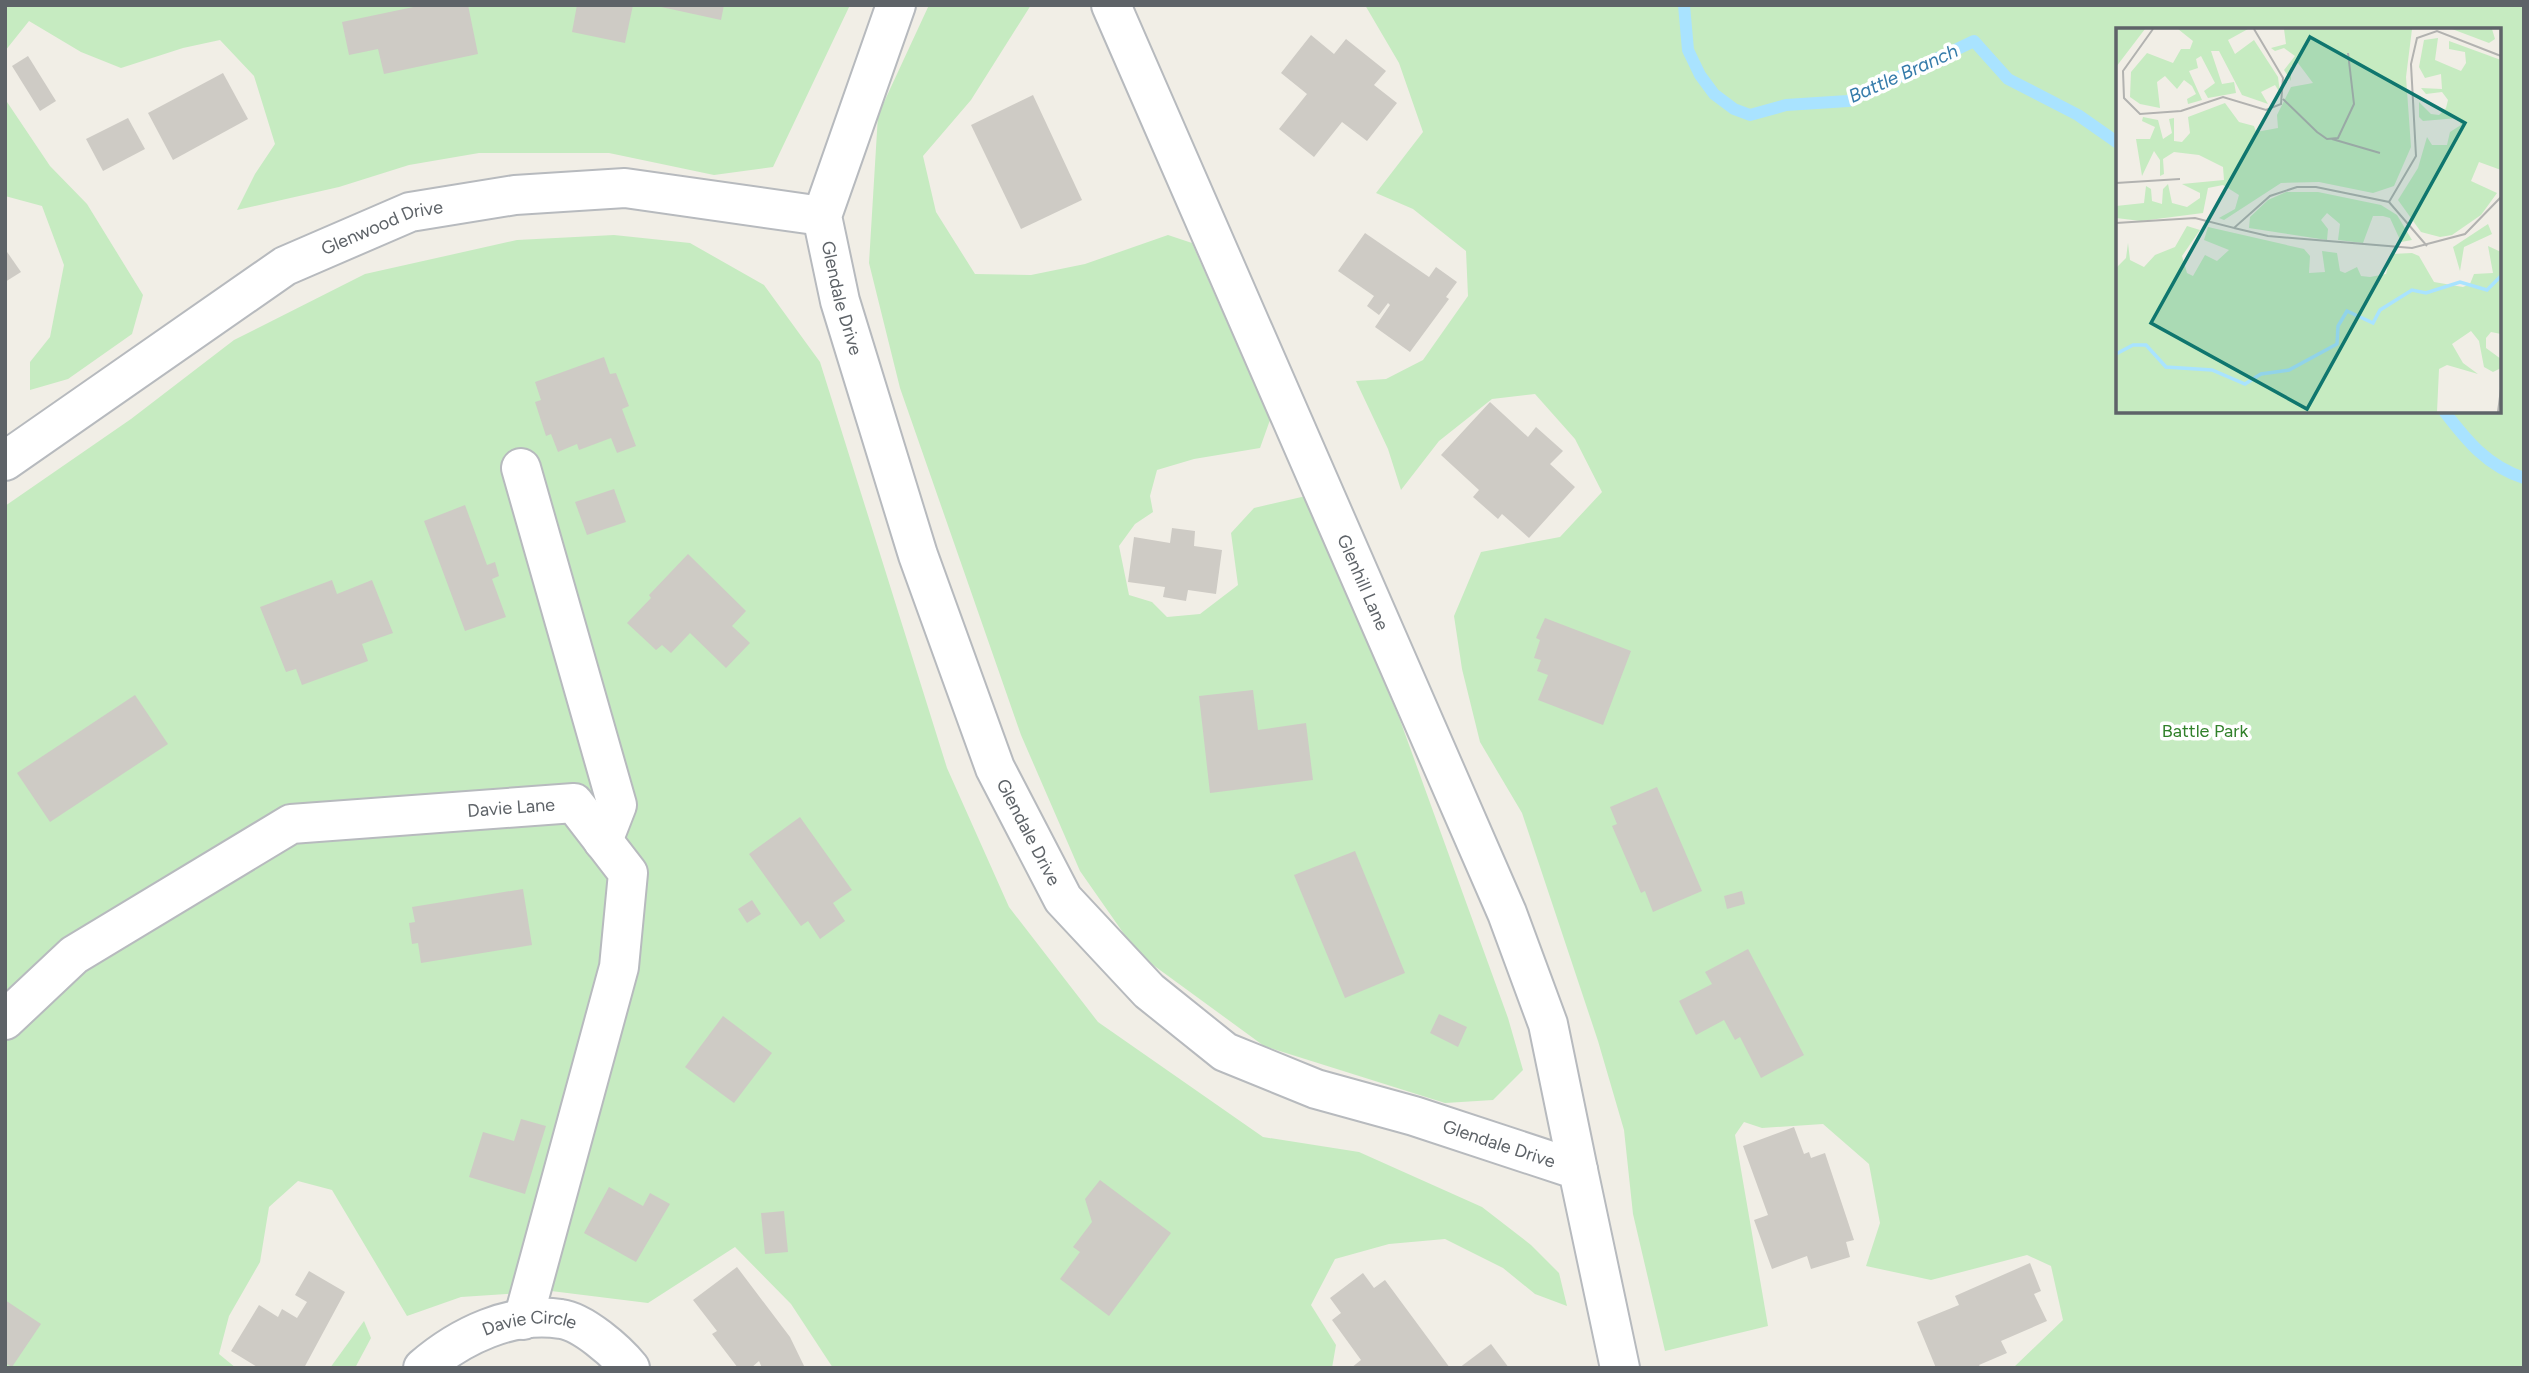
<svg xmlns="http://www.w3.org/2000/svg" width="2529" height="1373" font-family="Figtree,sans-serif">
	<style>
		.green { fill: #c6ebc1; fill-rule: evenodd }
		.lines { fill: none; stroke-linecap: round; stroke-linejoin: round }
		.stream { stroke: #a9e3ff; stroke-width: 12 }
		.building { fill: #cecbc5 }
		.minor-casing { stroke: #b7babe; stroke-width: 42 }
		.minor { stroke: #fff; stroke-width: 38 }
		.labels { text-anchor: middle; stroke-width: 7; stroke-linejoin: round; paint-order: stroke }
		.street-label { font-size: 18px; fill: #5e6368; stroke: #fff }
		.park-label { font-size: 18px; fill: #31812b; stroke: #fff }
		.water-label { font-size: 19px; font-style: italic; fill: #357baa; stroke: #fff }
		.inset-river { fill: none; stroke: #a9e3ff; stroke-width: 3.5 }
		.inset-road { fill: none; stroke: #b2b2b0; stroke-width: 2 }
		.view { fill: #0f766e; fill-opacity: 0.15; stroke: #0f766e; stroke-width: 3.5 }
		.inset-edge { fill: none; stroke: #5e6368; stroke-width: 3.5 }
	</style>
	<rect width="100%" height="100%" fill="#f1eee6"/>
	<g class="green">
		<polygon points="5,5 850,5 773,167 714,175 609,153 479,153 409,165 339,187 237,210 255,174 275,144 254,76 220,40 183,48 121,68 81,52 29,21 5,51"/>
		<polygon points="929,5 1031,5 971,100 923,156 936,212 975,274 1031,275 1085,264 1168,235 1192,243 1270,420 1260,448 1194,459 1157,470 1150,496 1153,512 1135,524 1119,546 1129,595 1152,602 1167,617 1200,614 1238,585 1231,533 1254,508 1306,496 1400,720 1508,1018 1523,1070 1493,1100 1445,1103 1264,1046 1138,954 1080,871 1021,735 900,388 869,263 878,115"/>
		<path d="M 1365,5 L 2524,5 L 2524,1368 L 2013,1368 L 2063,1320 L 2051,1266 L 2027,1255 L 1931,1280 L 1866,1266 L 1880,1223 L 1869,1164 L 1823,1124 L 1762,1128 L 1744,1122 L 1735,1135 L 1768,1326 L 1665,1351 L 1633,1214 L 1624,1130 L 1598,1041 L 1522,813 L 1480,742 L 1462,669 L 1454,616 L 1481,552 L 1560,537 L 1602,492 L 1575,439 L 1535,394 L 1492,399 L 1439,441 L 1401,490 L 1388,449 L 1356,381 L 1386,379 L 1423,360 L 1468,296 L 1466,251 L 1413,209 L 1376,193 L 1423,132 L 1399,63 ZM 2118,30 L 2499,30 L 2499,411 L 2118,411 Z"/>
		<polygon points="5,99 50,166 87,204 143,295 132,334 68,379 30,390 30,362 50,337 64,265 42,206 5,196"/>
		<polygon points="614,235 690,243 764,285 820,362 947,768 1009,907 1098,1022 1263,1137 1359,1152 1482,1207 1531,1245 1559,1273 1567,1306 1535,1294 1503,1268 1445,1239 1389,1244 1335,1259 1311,1305 1336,1345 1332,1368 833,1368 791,1304 735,1247 648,1303 551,1291 461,1297 407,1316 332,1190 298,1181 269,1207 260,1262 229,1316 219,1354 236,1368 5,1368 5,506 131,419 234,340 365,274 517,240"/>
		<polygon points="364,1321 371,1338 355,1368 330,1368"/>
	</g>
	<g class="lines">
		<g class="stream">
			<polyline points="1684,5 1688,50 1700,75 1714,94 1734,109 1750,115 1786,105 1848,101 1974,41 2008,79 2078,115 2118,143"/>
			<path d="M 2444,411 C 2467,441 2487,466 2524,478"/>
		</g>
	</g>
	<g class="building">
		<polygon points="423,5 468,5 478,54 384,74 378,49 349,55 342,22"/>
		<polygon points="577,5 633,5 625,43 572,32"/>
		<polygon points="652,5 724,5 721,20"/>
		<polygon points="1311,35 1334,54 1346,39 1386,71 1374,85 1397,103 1367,141 1342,122 1314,157 1279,129 1307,94 1281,73"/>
		<polygon points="28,56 56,101 40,111 12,66"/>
		<polygon points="223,73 248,119 173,160 148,113"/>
		<polygon points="1033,95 1082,200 1021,229 971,125"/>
		<polygon points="128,118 145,149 103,171 86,139"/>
		<polygon points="1365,233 1429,277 1436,267 1457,282 1446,297 1449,299 1410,352 1375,327 1390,305 1388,303 1379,315 1367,306 1374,296 1338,271"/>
		<polygon points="5,249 21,272 5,282"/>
		<polygon points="604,357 610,374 616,373 629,406 622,409 636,446 617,453 611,438 579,450 577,444 558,452 551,434 546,436 535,402 541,400 535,382"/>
		<polygon points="1490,402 1528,437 1536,427 1563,451 1550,464 1575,487 1529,538 1502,514 1498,519 1473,497 1479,490 1441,455"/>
		<polygon points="614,489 626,522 587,535 575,502"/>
		<polygon points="465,505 487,565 495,562 499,576 492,579 506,617 465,631 424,521"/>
		<polygon points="1172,528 1195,531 1194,546 1222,550 1216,594 1188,590 1186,601 1163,597 1165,587 1128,582 1134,537 1170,543"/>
		<polygon points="688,554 746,611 732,626 750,643 726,668 690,633 671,653 662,645 656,650 627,623 651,598 649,595"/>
		<polygon points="332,580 337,594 372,580 393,633 362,644 368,661 302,685 296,669 286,672 260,607"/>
		<polygon points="1545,618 1631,651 1603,725 1538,700 1548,675 1537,671 1541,660 1534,658 1540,640 1536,638"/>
		<polygon points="1253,690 1258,730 1306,723 1313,780 1210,793 1199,696"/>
		<polygon points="135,695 168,744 50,822 17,773"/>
		<polygon points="1657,787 1702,891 1653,912 1645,891 1641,893 1612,826 1617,824 1610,807"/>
		<polygon points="800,817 852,890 833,903 845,921 820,939 808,921 801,926 749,854"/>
		<polygon points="1355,851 1405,973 1345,998 1294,875"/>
		<polygon points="523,889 532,945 421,963 418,943 412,944 409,923 415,922 412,907"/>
		<polygon points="1742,891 1745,904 1727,909 1724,896"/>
		<polygon points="752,900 761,914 747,923 738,909"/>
		<polygon points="1748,949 1804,1055 1761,1078 1740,1037 1735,1040 1724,1020 1696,1035 1679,1001 1712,984 1705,972"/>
		<polygon points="1439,1014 1467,1027 1458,1047 1430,1033"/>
		<polygon points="723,1016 772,1053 734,1103 685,1067"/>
		<polygon points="521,1119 546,1126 525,1194 469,1177 483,1132 514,1141"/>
		<polygon points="1794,1127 1804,1154 1809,1152 1811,1158 1825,1153 1854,1240 1846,1242 1850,1257 1811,1269 1807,1256 1772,1269 1754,1220 1768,1215 1743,1146"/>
		<polygon points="1100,1180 1171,1233 1109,1316 1060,1279 1080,1252 1073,1247 1092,1222 1085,1199"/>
		<polygon points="609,1187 643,1206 650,1193 670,1204 636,1262 584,1233"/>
		<polygon points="784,1211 788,1252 765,1254 761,1213"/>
		<polygon points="2030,1263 2041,1291 2034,1294 2047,1321 2001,1341 2007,1353 1979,1365 1981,1368 1936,1368 1917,1322 1959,1305 1955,1296"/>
		<polygon points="737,1267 790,1337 805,1368 762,1368 759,1361 751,1368 738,1368 712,1334 717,1331 693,1300"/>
		<polygon points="309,1271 345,1292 304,1368 259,1368 231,1351 259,1305 278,1317 282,1309 297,1318 307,1302 295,1295"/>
		<polygon points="1363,1273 1374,1288 1385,1280 1450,1368 1351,1368 1361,1360 1332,1320 1341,1313 1330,1298"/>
		<polygon points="5,1300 41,1324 12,1367 5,1363"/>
		<polygon points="1491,1344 1509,1368 1459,1368"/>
	</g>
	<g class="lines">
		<defs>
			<g id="minor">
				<path id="s1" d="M 896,5 L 822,216 L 840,301 L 918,555 L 995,768 L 1063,899 L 1149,991 L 1225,1052 L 1316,1089 L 1414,1116 L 1578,1170 L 1620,1368"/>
				<path id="s2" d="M 1111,5 L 1507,913 L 1548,1024 L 1578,1170"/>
				<path id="s3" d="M 5,461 L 285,266 L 410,212 L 515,195 L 625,188 L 822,216"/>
				<polyline points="521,468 617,805 603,841"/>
				<path id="s4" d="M 5,1020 L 74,955 L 291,824 L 574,803 L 628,873 L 619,967 L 523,1320"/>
				<path id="s5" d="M 423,1368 C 460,1336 512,1311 561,1319 C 583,1322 616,1351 630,1368"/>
			</g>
		</defs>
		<use href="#minor" class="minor-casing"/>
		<use href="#minor" class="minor"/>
	</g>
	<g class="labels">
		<g class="street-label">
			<text dy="6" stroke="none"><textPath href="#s3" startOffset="446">Glenwood Drive</textPath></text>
			<text dy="6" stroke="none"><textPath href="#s1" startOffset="308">Glendale Drive</textPath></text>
			<text dy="6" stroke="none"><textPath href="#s2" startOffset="630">Glenhill Lane</textPath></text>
			<text dy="6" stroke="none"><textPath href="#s4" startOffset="569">Davie Lane</textPath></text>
			<text dy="6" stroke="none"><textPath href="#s1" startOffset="875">Glendale Drive</textPath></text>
			<text dy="6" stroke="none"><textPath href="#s1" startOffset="1463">Glendale Drive</textPath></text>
			<text dy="6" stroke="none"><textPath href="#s5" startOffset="119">Davie Circle</textPath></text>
		</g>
		<g class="park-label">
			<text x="2205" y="737">Battle Park</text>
		</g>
		<g class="water-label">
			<text transform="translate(1903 73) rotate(-24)" y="7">Battle Branch</text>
		</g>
	</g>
	<g transform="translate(2116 28)">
		<rect width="385" height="385" fill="#f1eee6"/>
		<path d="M 0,1 L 29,1 L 0,39 ZM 62,1 L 132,1 L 112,12 L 119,26 L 138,12 L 162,49 L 164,65 L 159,57 L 145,64 L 152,76 L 126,67 L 103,23 L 95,23 L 106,56 L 118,54 L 120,65 L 92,70 L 88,63 L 99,55 L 85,28 L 80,31 L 82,40 L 73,43 L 86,72 L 72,76 L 71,71 L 80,66 L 76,58 L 68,52 L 61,61 L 49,48 L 41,54 L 44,80 L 24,76 L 14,69 L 15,44 L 31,25 L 57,35 L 65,21 L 74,21 L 77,13 ZM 168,1 L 296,1 L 290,49 L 295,119 L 278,158 L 257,165 L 203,154 L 165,155 L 108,192 L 103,190 L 119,181 L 123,167 L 107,157 L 92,160 L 87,185 L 25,193 L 0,190 L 0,178 L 28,175 L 30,158 L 35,161 L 36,173 L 46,176 L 47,161 L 52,156 L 56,175 L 71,179 L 84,170 L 84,165 L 66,156 L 108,152 L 107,139 L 83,127 L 58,124 L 47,131 L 48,146 L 44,148 L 44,132 L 38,123 L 26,148 L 20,111 L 34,111 L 39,99 L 26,93 L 27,89 L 42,92 L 47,111 L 56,105 L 53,91 L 58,90 L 58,113 L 66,114 L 74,105 L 72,89 L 109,75 L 123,94 L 138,98 L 140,104 L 162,100 L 161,87 L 175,59 L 197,55 L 182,35 L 175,38 L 175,53 L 168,42 L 179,28 L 168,20 L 159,23 L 155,20 L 170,16 ZM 336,1 L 376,1 L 379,11 L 373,15 ZM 322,10 L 319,32 L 333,38 L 345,43 L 350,35 L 349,24 L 333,21 L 333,13 L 385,32 L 385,142 L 363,134 L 355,153 L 381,165 L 365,187 L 336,207 L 324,209 L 305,204 L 282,172 L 302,140 L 311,109 L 316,117 L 331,117 L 334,104 L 345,97 L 342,90 L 307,93 L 303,89 L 303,74 L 315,86 L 323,87 L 330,80 L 332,72 L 326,64 L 310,66 L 305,60 L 326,61 L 325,46 L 309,50 L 303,39 L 308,12 ZM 170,164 L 202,164 L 265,177 L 281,187 L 296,212 L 285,214 L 274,190 L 267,188 L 257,188 L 247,215 L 222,212 L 224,196 L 211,185 L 205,192 L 212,201 L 211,212 L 133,200 L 134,189 L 152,172 ZM 372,196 L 376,206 L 348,219 L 344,243 L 337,219 ZM 71,198 L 84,202 L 66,228 L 71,245 L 77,248 L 89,227 L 101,233 L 113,222 L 88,212 L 92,199 L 188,221 L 194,228 L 193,245 L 209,244 L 206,223 L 221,225 L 224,243 L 229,245 L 241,239 L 245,248 L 254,249 L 270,246 L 275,226 L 296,225 L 303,228 L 318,254 L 347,259 L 354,256 L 358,246 L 377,245 L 372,218 L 385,224 L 385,306 L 375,304 L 370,310 L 370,320 L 385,331 L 385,340 L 377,344 L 368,339 L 363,313 L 355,303 L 336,316 L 347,335 L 362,346 L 331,337 L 323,341 L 321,384 L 0,384 L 0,240 L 10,230 L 12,215 L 14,232 L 28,239 L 39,227 L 59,219 Z" fill="#c6ebc1"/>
		<path class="inset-river" d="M 0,326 L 17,317 L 30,317 L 50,339 L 96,342 L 129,356 L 145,346 L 173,342 L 221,316 L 222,298 L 231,283 L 257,295 L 264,282 L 296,262 L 310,265 L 344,254 L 371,262 L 385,248"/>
		<path class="inset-road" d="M 37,1 L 7,43 L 8,70 L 24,86 L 65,83 L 107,69 L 150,82 L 165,76 L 167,50 L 138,1M 167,71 L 201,104 L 211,111 L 222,110 L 238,76 L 232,25M 216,111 L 264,125M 0,155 L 64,151M 273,174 L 300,128 L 295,36 L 301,10 L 321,3 L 385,28M 0,195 L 79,190 L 118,200 L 154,168 L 181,159 L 200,159 L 273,174 L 311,218M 118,200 L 152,208 L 296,220 L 349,206 L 385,169M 382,384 L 385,361"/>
		<path class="view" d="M 194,9 L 349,95 L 191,381 L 35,295 Z"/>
		<rect width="385" height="385" class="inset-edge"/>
	</g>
	<rect width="2529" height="1373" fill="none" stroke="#5e6368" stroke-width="14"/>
</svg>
